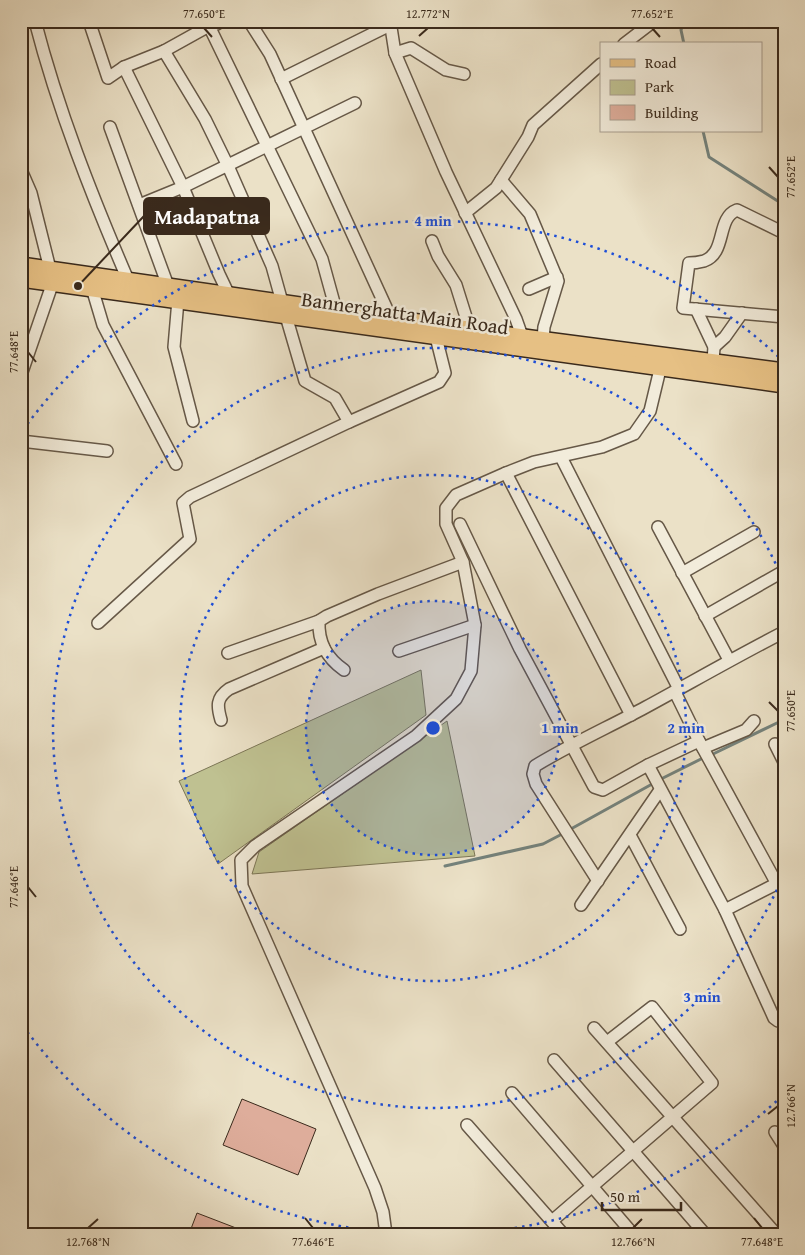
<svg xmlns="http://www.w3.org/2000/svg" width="805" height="1255" font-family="'Gentium Book Plus',serif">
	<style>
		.green { fill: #bfc191; stroke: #7c7656 }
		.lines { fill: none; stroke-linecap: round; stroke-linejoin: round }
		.stream { stroke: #74827c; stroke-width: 3 }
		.building { fill: #dead9b; stroke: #3a2a1c }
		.minor-casing { stroke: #665847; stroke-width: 14 }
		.major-casing { stroke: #3a2a1c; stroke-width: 18 }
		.minor { stroke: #f2ecdb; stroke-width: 11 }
		.major { stroke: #e6c084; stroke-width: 15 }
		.ticks { fill: none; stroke: #3a2a1c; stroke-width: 2 }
		.ring { fill: none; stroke: #1d4ed8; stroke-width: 2.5; stroke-dasharray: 2.5 5 }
		.labels { text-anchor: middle; stroke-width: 5; stroke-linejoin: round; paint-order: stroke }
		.street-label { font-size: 20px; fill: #3a2a1c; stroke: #f2ecdb }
		.centre { fill: #1d4ed8; stroke: #f2ecdb; stroke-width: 2.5 }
		.ring-label { font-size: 15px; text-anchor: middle; font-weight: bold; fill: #1d4ed8; stroke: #f2ecdb; stroke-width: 5; stroke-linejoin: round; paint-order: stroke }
		.leader { fill: none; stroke: #3a2a1c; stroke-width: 2 }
		.callout-dot { fill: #3a2a1c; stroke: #f2ecdb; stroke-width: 2 }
		.callout { fill: #3a2a1c; stroke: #3a2a1c; stroke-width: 2 }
		.callout-label { font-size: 21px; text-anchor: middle; font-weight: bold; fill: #fff }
		.neatline { fill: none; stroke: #3a2a1c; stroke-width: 2 }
		.ticks-label { font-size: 12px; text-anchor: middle; fill: #3a2a1c }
	</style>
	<rect width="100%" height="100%" fill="#ebe1c7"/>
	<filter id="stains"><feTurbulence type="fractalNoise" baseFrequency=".004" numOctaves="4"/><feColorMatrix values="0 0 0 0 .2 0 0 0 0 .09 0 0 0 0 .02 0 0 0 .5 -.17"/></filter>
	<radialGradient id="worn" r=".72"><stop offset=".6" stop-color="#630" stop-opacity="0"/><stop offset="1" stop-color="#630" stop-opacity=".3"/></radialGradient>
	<g class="green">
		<polygon points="421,670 426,715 218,864 179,781"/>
		<polygon points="447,721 475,856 252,874 259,852"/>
	</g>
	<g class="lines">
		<g class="stream">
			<polyline points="684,44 681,30 684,21"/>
			<polyline points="703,131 709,157 784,205"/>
			<polyline points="711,755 779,722 784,718"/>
			<polyline points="659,780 705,757"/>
			<polyline points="569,830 654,783"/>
			<polyline points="445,866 543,844 564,833"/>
		</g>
	</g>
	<g class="building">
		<polygon points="242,1099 316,1129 298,1175 223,1145"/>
		<polygon points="197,1213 249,1233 249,1234 189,1234"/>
	</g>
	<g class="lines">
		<defs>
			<g id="minor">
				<path d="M 35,21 C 58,110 92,196 128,280"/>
				<polyline points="89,21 108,78 124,67 164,51 209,26 217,24 221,21"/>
				<polyline points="249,21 270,54 390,316"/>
				<polyline points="390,21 395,53 446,172 516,319 522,336 520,342"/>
				<polyline points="209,26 322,259 336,310"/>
				<polyline points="624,44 654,21"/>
				<polyline points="164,51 205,119 228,166 272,266 282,302"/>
				<polyline points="395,53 411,48 446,70 464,74"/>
				<polyline points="124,67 183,187 139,205"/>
				<polyline points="281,79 390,25"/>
				<polyline points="110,127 168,286"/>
				<polyline points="21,170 31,193 50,269"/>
				<polyline points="501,180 530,214 558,281 544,327 543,339"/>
				<polyline points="465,213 496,188 528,137 533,125 601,64"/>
				<path d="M 784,233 L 737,210 C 716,218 727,253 704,261 C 700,262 694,263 689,263 L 683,308 L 784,317"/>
				<polyline points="432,241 438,256 456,285 466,317 468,328"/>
				<polyline points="92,288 103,325 176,464"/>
				<polyline points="529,289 557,277"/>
				<polyline points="229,295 219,274 183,187 355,103"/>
				<polyline points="178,300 174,347 193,421"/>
				<polyline points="696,309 714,347 713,361"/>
				<polyline points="286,316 305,381 335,398 349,422"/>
				<polyline points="714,347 725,337 742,313"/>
				<polyline points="21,375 53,282"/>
				<polyline points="21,441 107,451"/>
				<polyline points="561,457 679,689"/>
				<polyline points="506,473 631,715"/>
				<polyline points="460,524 520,649 594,787 603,790 648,765 699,741 675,692"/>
				<polyline points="658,527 729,660"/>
				<polyline points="682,573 754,532"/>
				<polyline points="705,616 784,571"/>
				<polyline points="98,623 190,539 183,503 190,497 349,422 439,382 445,373 436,337"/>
				<polyline points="399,651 475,625"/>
				<polyline points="228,653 319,621"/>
				<path d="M 344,670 C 327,658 318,643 319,621 L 327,616 L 378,594 L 463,562"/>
				<path d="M 221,720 C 217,706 216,698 229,689 L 324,648"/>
				<polyline points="699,741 777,884"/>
				<polyline points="775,744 784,762"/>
				<polyline points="703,748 746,730 754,721"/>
				<polyline points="648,765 725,910 774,1018 778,1021 784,1019"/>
				<polyline points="630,835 680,929"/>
				<path d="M 598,881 L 536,784 L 533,774 L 535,766 C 571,744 609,727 646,707 C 692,682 737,656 784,632"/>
				<polyline points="581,905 660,790"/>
				<polyline points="725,910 782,881"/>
				<polyline points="594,1028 776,1234"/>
				<polyline points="554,1060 705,1234"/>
				<polyline points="512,1093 633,1234"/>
				<polyline points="467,1125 563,1234"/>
				<polyline points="775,1132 784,1146"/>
				<polyline points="552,1221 712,1083 652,1007 607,1042"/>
				<polyline points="386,1234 383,1212 375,1188 242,886 241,860 255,846 416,736 456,699 471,671 475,625 463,562 446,524 446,508 456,495 506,473 534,462 602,447 634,434 650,411 662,361"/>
			</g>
			<g id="major">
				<polyline points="21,265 531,338 784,371"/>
				<polyline points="21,279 784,385"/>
			</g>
		</defs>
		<use href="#minor" class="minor-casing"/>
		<use href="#major" class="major-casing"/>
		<use href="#minor" class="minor"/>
		<use href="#major" class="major"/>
	</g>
	<path class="ticks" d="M 204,28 L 212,37M 652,28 L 660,37M 419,36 L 428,28M 769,167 L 778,177M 28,352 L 36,362M 769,702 L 778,711M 28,887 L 36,897M 768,1114 L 778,1106M 305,1218 L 313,1228M 754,1218 L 762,1228M 88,1228 L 98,1219M 633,1228 L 642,1219"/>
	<circle cx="433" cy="728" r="127" fill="#1d4ed8" fill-opacity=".12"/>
	<g class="ring">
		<circle cx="433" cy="728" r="127"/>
		<circle cx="433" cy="728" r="253"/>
		<path d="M783 876A380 380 0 1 1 783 580"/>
		<path d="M782 1096A507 507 0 0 1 473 1233M393 1233A507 507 0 0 1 23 1026M23 430A507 507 0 0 1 782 360"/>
	</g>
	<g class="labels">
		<g class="street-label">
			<text transform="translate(405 313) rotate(8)" y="7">Bannerghatta Main Road</text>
		</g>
	</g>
	<circle cx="433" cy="728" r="8" class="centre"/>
	<g class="ring-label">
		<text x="433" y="226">4 min</text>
		<text x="560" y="733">1 min</text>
		<text x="686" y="733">2 min</text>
		<text x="702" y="1002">3 min</text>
	</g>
	<path class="leader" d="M78 286L144 216"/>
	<circle class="callout-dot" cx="78" cy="286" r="5"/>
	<rect class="callout" x="144" y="198" width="125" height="36" rx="5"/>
	<g class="callout-label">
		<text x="207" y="224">Madapatna</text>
	</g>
	<rect width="805" height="1255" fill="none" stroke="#ebe1c7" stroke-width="55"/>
	<rect x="600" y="42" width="162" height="90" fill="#f2ecdb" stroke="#a89e8f"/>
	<rect x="610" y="59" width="25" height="8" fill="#e6c084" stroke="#a89e8f"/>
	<text x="645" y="68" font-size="15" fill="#3a2a1c">Road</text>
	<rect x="610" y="80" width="25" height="15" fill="#bfc191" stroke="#a89e8f"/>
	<text x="645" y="92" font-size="15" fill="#3a2a1c">Park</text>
	<rect x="610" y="105" width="25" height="15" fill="#dead9b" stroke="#a89e8f"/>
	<text x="645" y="118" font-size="15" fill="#3a2a1c">Building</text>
	<path d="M602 1202v8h79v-8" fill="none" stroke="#3a2a1c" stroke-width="2.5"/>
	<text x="610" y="1202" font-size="15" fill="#3a2a1c" stroke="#f2ecdb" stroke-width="4" paint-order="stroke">50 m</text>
	<rect x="28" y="28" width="750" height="1200" class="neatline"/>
	<g class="ticks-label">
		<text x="204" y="18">77.650°E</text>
		<text x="428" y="18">12.772°N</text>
		<text x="652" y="18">77.652°E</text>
		<text transform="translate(791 177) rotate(-90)" y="4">77.652°E</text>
		<text transform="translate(14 352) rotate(-90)" y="4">77.648°E</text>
		<text transform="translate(791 711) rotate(-90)" y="4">77.650°E</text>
		<text transform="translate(14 887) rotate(-90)" y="4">77.646°E</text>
		<text transform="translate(791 1106) rotate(-90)" y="4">12.766°N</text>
		<text x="88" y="1246">12.768°N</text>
		<text x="313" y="1246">77.646°E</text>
		<text x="633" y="1246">12.766°N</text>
		<text x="762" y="1246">77.648°E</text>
	</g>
	<rect width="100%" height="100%" filter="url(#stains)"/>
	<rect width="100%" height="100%" fill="url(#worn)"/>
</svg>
